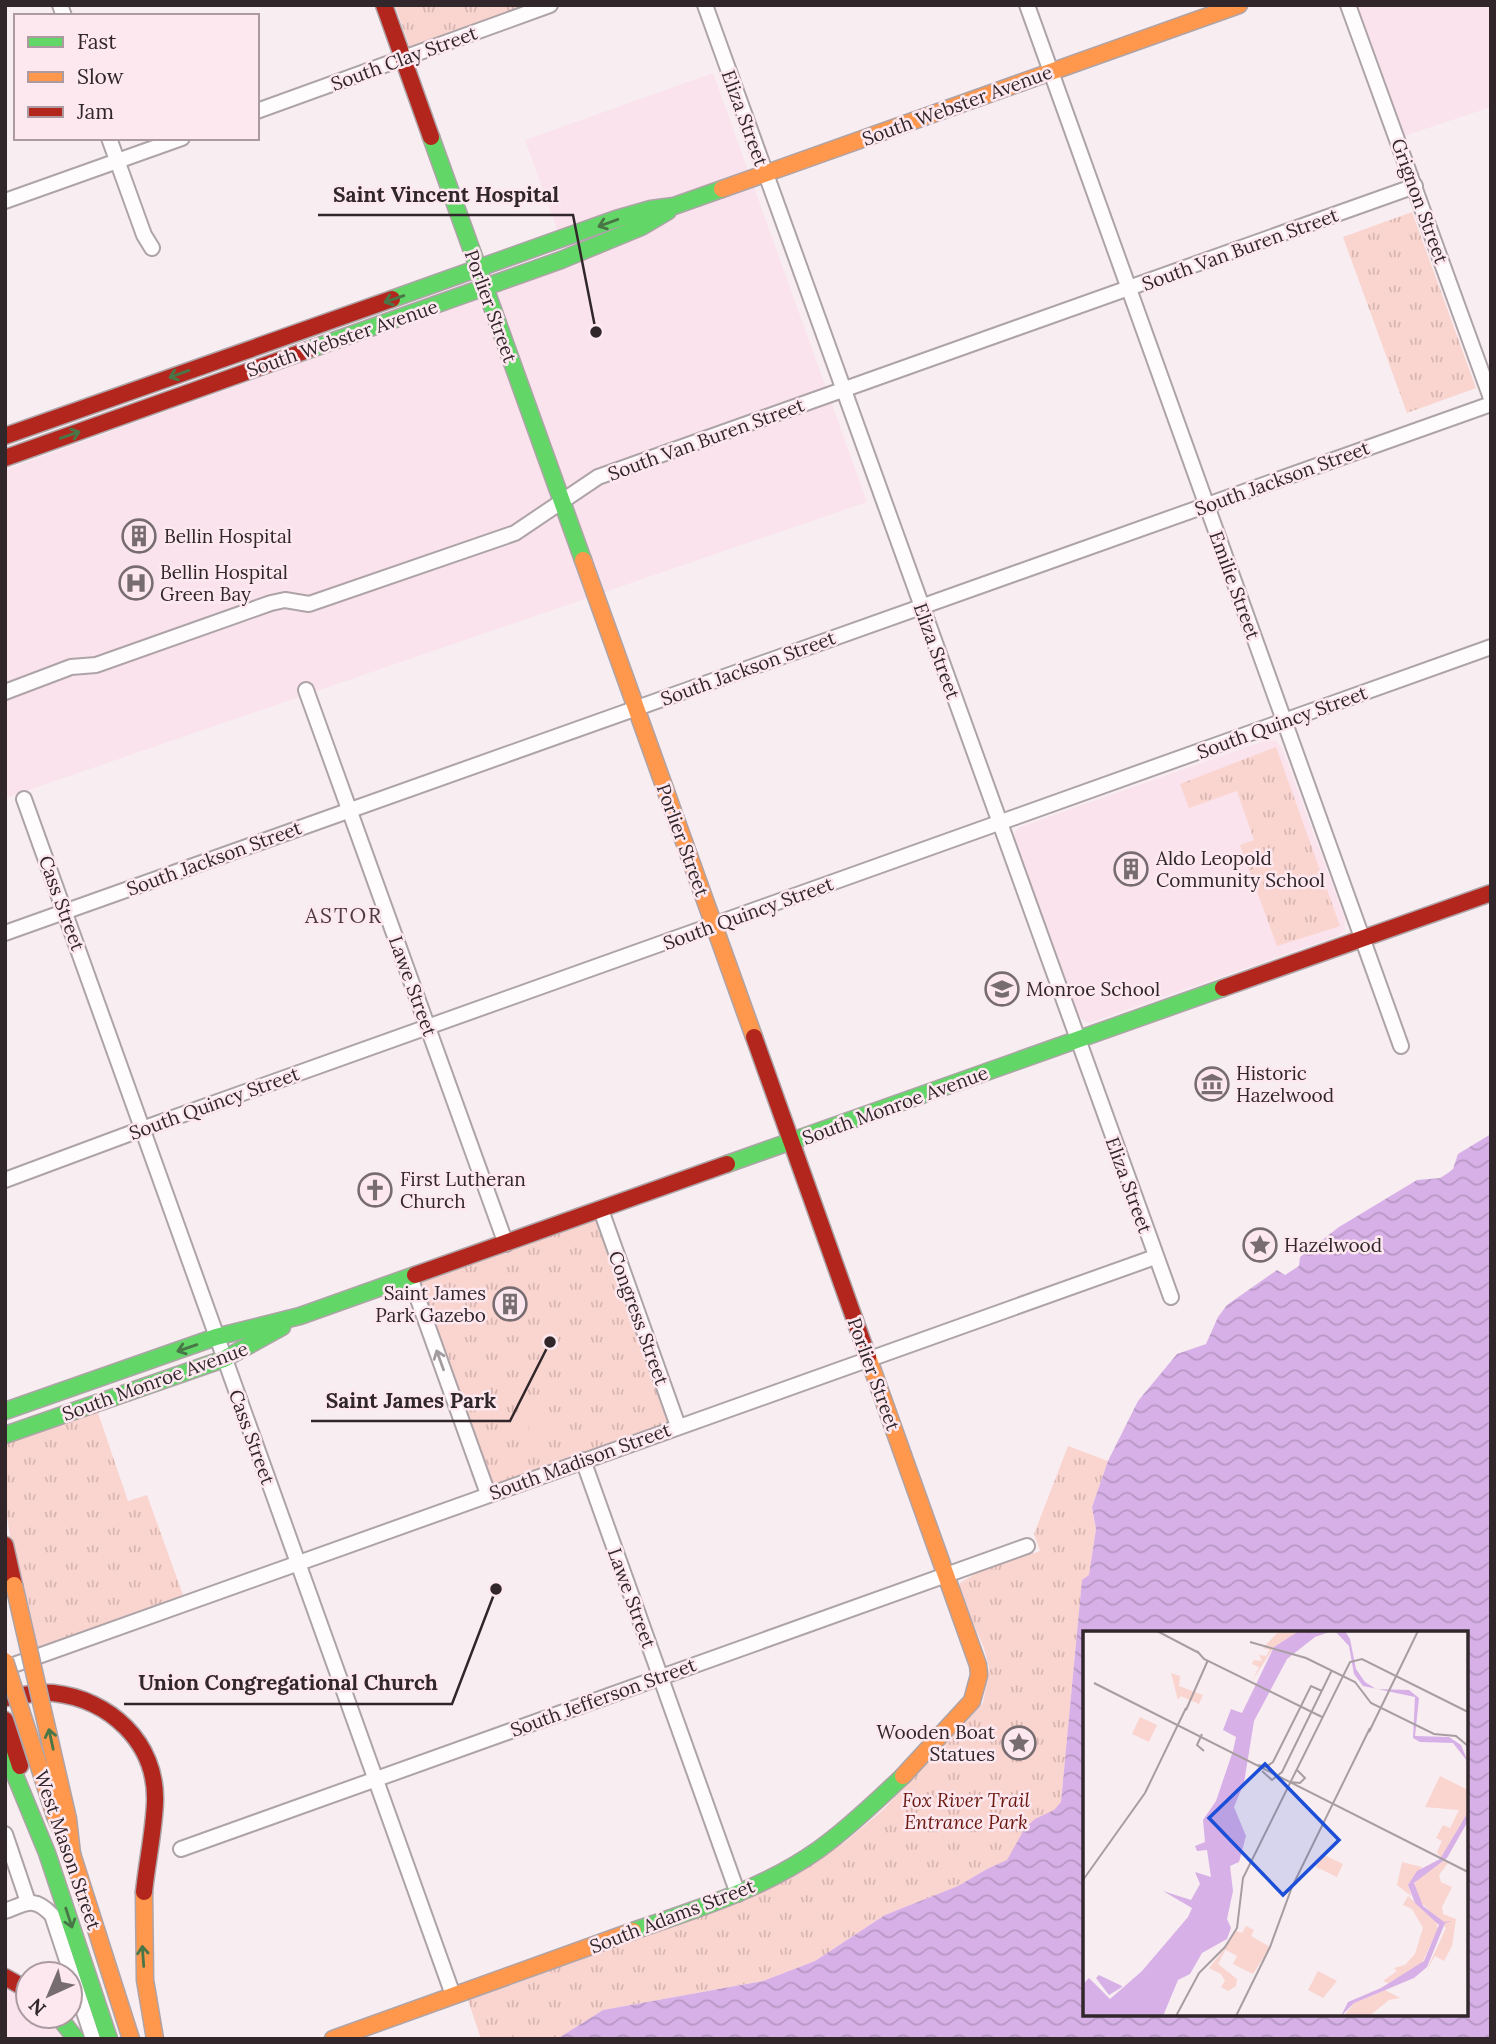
<svg xmlns="http://www.w3.org/2000/svg" width="1496" height="2044" font-family="Lora,serif">
	<style>
		.built { fill: #fae3ec }
		.grass { fill: url(#grass-tufts) }
		.pitch { fill: #fad4cf }
		.water { fill: url(#water-waves); fill-rule: evenodd }
		.lines { fill: none; stroke-linecap: round; stroke-linejoin: round }
		.street-casing { stroke: #aea4a8; stroke-width: 18 }
		.fast-casing { stroke: #aea4a8; stroke-width: 19 }
		.slow-casing { stroke: #aea4a8; stroke-width: 19 }
		.jam-casing { stroke: #aea4a8; stroke-width: 19 }
		.street { stroke: #fefcfd; stroke-width: 14 }
		.fast { stroke: #63d668; stroke-width: 16 }
		.slow { stroke: #ff974d; stroke-width: 16 }
		.jam { stroke: #b3261e; stroke-width: 16 }
		.slow-bridge-casing { stroke: #aea4a8; stroke-width: 19; stroke-linecap: butt }
		.slow-bridge { stroke: #ff974d; stroke-width: 16 }
		.oneway { stroke: #487646 }
		.oneway2 { stroke: #a29c9e }
		.labels { text-anchor: middle; stroke-width: 5; stroke-linejoin: round; paint-order: stroke }
		.street-label { font-size: 19px; fill: #31272b; stroke: #fde8f0 }
		.poi-label { font-size: 19px; fill: #31272b; stroke: #fde8f0; text-anchor: start }
		.park-label { font-size: 19px; font-style: italic; fill: #6a170e; stroke: #fde8f0 }
		.neighbourhood-label { font-size: 21px; letter-spacing: 2px; fill: #4e3a42; stroke: #fde8f0 }
		.inset-road { fill: none; stroke: #a89ea2; stroke-width: 2 }
		.view { fill: #1d4ed8; fill-opacity: 0.15; stroke: #1d4ed8; stroke-width: 3.5 }
		.inset-edge { fill: none; stroke: #31272b; stroke-width: 3.5 }
		.leader { fill: none; stroke: #31272b; stroke-width: 2.5 }
		.callout-dot { fill: #31272b; stroke: #fde8f0; stroke-width: 2.5 }
		.callout-label { font-size: 21px; text-anchor: middle; font-weight: bold; fill: #31272b; stroke: #fde8f0; stroke-width: 5; stroke-linejoin: round; paint-order: stroke }
	</style>
	<defs>
		<pattern id="grass-tufts" width="24" height="20" patternUnits="userSpaceOnUse" patternTransform="scale(1.75)"><rect width="24" height="20" fill="#fad4cf"/><path d="M3 7l-1-3M5 7V3M7 7l1-3M15 17l-1-3M17 17v-4M19 17l1-3" fill="none" stroke="#d7b6b2"/></pattern>
		<pattern id="water-waves" width="16" height="10" patternUnits="userSpaceOnUse" patternTransform="scale(1.75)"><rect width="16" height="10" fill="#d6b0e6"/><path d="M0 5q4-4 8 0t8 0" fill="none" stroke="#b897c5"/></pattern>
	</defs>
	<rect width="100%" height="100%" fill="#f8edf1"/>
	<g class="built">
		<polygon points="1348,5 1491,5 1491,107 1398,138"/>
		<polygon points="713,73 867,502 5,798 5,470 570,265 525,140"/>
		<polygon points="1267,740 1276,741 1282,748 1345,919 1345,929 1337,936 1089,1023 1085,1021 1079,1017 1015,840 1015,832 1020,827"/>
		<polygon points="5,1977 28,1990 28,2016 47,2016 62,2039 5,2039"/>
	</g>
	<g class="grass">
		<polygon points="395,5 531,5 410,48"/>
		<polygon points="1412,212 1476,388 1407,413 1343,237"/>
		<polygon points="1276,747 1340,926 1277,946 1240,845 1254,840 1237,791 1189,808 1180,784"/>
		<polygon points="601,1210 678,1426 488,1494 410,1277"/>
		<polygon points="97,1410 128,1501 147,1495 183,1595 35,1649 13,1554 5,1504 5,1443"/>
		<polygon points="1068,1446 1108,1461 1092,1507 1096,1529 1089,1575 1082,1581 1061,1802 1082,1870 1026,1828 1008,1860 987,1869 958,1886 885,1915 815,1961 763,1981 603,2010 557,2039 481,2039 468,2000 781,1882 845,1842 883,1810 983,1703 989,1667 984,1648 959,1591 960,1583 978,1572 1040,1551 1034,1534"/>
	</g>
	<polygon class="pitch" points="550,1411 557,1429 533,1438 526,1420"/>
	<path class="water" d="M 1491,1134 L 1491,2039 L 557,2039 L 603,2010 L 763,1981 L 815,1961 L 885,1915 L 958,1886 L 987,1869 L 1007,1860 L 1025,1828 L 1035,1819 L 1054,1810 L 1061,1802 L 1082,1580 L 1089,1575 L 1096,1529 L 1092,1507 L 1108,1461 L 1138,1401 L 1177,1354 L 1206,1344 L 1218,1317 L 1227,1305 L 1277,1270 L 1285,1275 L 1299,1266 L 1300,1257 L 1339,1227 L 1417,1180 L 1440,1178 L 1448,1173 L 1453,1169 L 1458,1154 ZM 1085,1633 L 1466,1633 L 1466,2014 L 1085,2014 Z"/>
	<g class="lines">
		<defs>
			<g id="street">
				<polyline points="60,5 64,16"/>
				<polyline points="705,5 1171,1297"/>
				<polyline points="1027,5 1401,1046"/>
				<polyline points="1348,5 1491,398"/>
				<polyline points="257,111 550,5"/>
				<polyline points="109,138 144,235 152,248"/>
				<polyline points="5,201 182,138"/>
				<polyline points="306,690 506,1244"/>
				<polyline points="5,692 71,667 96,665 271,603 285,600 309,604 515,533 598,477 1415,186"/>
				<polyline points="24,799 453,1995"/>
				<polyline points="5,933 1491,404"/>
				<polyline points="5,1180 142,1129 1491,647"/>
				<polyline points="601,1210 678,1426"/>
				<polyline points="410,1277 488,1494"/>
				<polyline points="583,1460 738,1894"/>
				<polyline points="5,1668 1155,1257"/>
				<polyline points="5,1834 28,1902"/>
				<polyline points="181,1849 1027,1546"/>
				<path d="M 5,1911 C 27,1903 34,1896 52,1915 L 93,2039"/>
			</g>
			<g id="fast">
				<polyline points="431,137 583,560"/>
				<polyline points="392,299 616,219 651,209 674,206 722,189"/>
				<polyline points="308,350 561,260 641,227 668,211"/>
				<polyline points="727,1164 1223,988"/>
				<polyline points="5,1411 216,1337 300,1316 415,1275"/>
				<polyline points="5,1435 224,1359 282,1327"/>
				<polyline points="5,1751 47,1853 109,2039"/>
				<path d="M 633,1931 C 697,1909 763,1889 818,1850 C 845,1831 879,1799 903,1776"/>
				<polyline points="58,2016 76,2039"/>
			</g>
			<g id="slow">
				<polyline points="722,189 1239,5"/>
				<polyline points="583,560 754,1037"/>
				<polyline points="868,1357 978,1665 979,1675 972,1701 903,1776"/>
				<polyline points="72,1854 131,2039"/>
				<polyline points="144,1892 145,1980 155,2039"/>
				<polyline points="333,2039 633,1931"/>
			</g>
			<g id="jam">
				<polyline points="384,5 431,137"/>
				<polyline points="5,436 392,299"/>
				<polyline points="5,458 308,350"/>
				<polyline points="1223,988 1491,893"/>
				<polyline points="754,1037 868,1357"/>
				<polyline points="415,1275 727,1164"/>
				<polyline points="5,1545 14,1585"/>
				<path d="M 5,1698 C 21,1696 37,1691 53,1693 C 109,1699 157,1742 155,1802 C 154,1831 147,1862 144,1892"/>
				<polyline points="5,1720 20,1766"/>
				<polyline points="5,1977 28,1990"/>
			</g>
		</defs>
		<use href="#street" class="street-casing"/>
		<use href="#fast" class="fast-casing"/>
		<use href="#slow" class="slow-casing"/>
		<use href="#jam" class="jam-casing"/>
		<use href="#street" class="street"/>
		<use href="#fast" class="fast"/>
		<use href="#slow" class="slow"/>
		<use href="#jam" class="jam"/>
		<defs>
			<g id="slow-bridge">
				<polyline points="14,1585 68,1819 72,1854"/>
				<polyline points="5,1661 55,1816 66,1840"/>
			</g>
		</defs>
		<use href="#slow-bridge" class="slow-bridge-casing"/>
		<use href="#slow-bridge" class="slow-bridge"/>
	</g>
	<defs><path id="oneway-shaft" d="M-6 0H5M1.5-3L5.5 0L1.5 3" fill="none" stroke-width="1.6" stroke-linecap="round" stroke-linejoin="round" transform="scale(1.75)"/></defs>
	<g class="oneway">
		<use href="#oneway-shaft" transform="translate(608 223) rotate(160)"/>
		<use href="#oneway-shaft" transform="translate(394 299) rotate(161)"/>
		<use href="#oneway-shaft" transform="translate(179 374) rotate(160)"/>
		<use href="#oneway-shaft" transform="translate(70 435) rotate(-19)"/>
		<use href="#oneway-shaft" transform="translate(187 1348) rotate(161)"/>
		<use href="#oneway-shaft" transform="translate(51 1739) rotate(-102)"/>
		<use href="#oneway-shaft" transform="translate(69 1918) rotate(72)"/>
		<use href="#oneway-shaft" transform="translate(143 1956) rotate(-94)"/>
	</g>
	<use class="oneway2" href="#oneway-shaft" transform="translate(440 1360) rotate(-110)"/>
	<defs>
		<symbol id="building-ring" viewBox="-11 -11 22 22"><circle r="9.5" fill="#fde8f0" stroke="#776c70" stroke-width="1.5"/><path d="M-4-6H4V6H1V3H-1V6H-4ZM-2.5-4.3h1.7v1.8h-1.7ZM.8-4.3h1.7v1.8H.8ZM-2.5-1h1.7V.8h-1.7ZM.8-1h1.7V.8H.8Z" fill="#776c70"/></symbol>
		<symbol id="hospital-ring" viewBox="-11 -11 22 22"><circle r="9.5" fill="#fde8f0" stroke="#776c70" stroke-width="1.5"/><path d="M-5-5h3v3.5h4V-5h3V5h-3V1.5h-4V5h-3Z" fill="#776c70"/></symbol>
		<symbol id="school-ring" viewBox="-11 -11 22 22"><circle r="9.5" fill="#fde8f0" stroke="#776c70" stroke-width="1.5"/><path d="M0-5L7-2L0 1L-7-2ZM-4 1L0 2.5L4 1V4Q0 6-4 4Z" fill="#776c70"/></symbol>
		<symbol id="museum-ring" viewBox="-11 -11 22 22"><circle r="9.5" fill="#fde8f0" stroke="#776c70" stroke-width="1.5"/><path d="M0-6L6-3V-2H-6V-3ZM-5-1h2V3h-2ZM-1-1h2V3h-2ZM3-1h2V3H3ZM-6 4H6V6H-6Z" fill="#776c70"/></symbol>
		<symbol id="church-ring" viewBox="-11 -11 22 22"><circle r="9.5" fill="#fde8f0" stroke="#776c70" stroke-width="1.5"/><path d="M-1.2-6h2.4v3.5h3.3v2.4h-3.3V6h-2.4V-.1h-3.3v-2.4h3.3Z" fill="#776c70"/></symbol>
		<symbol id="sight-ring" viewBox="-11 -11 22 22"><circle r="9.5" fill="#fde8f0" stroke="#776c70" stroke-width="1.5"/><path d="M0-6L1.8-2.2L6-1.7L2.9 1.2L3.7 5.4L0 3.3L-3.7 5.4L-2.9 1.2L-6-1.7L-1.8-2.2Z" fill="#776c70"/></symbol>
	</defs>
	<g fill-rule="evenodd">
		<use href="#building-ring" x="120" y="517" width="38" height="38"/>
		<use href="#hospital-ring" x="117" y="564" width="38" height="38"/>
		<use href="#building-ring" x="1112" y="850" width="38" height="38"/>
		<use href="#school-ring" x="983" y="970" width="38" height="38"/>
		<use href="#museum-ring" x="1193" y="1065" width="38" height="38"/>
		<use href="#church-ring" x="356" y="1171" width="38" height="38"/>
		<use href="#sight-ring" x="1241" y="1226" width="38" height="38"/>
		<use href="#building-ring" x="491" y="1285" width="38" height="38"/>
		<use href="#sight-ring" x="1000" y="1724" width="38" height="38"/>
	</g>
	<g class="labels">
		<g class="street-label">
			<text transform="translate(404 58) rotate(-20)" y="7">South Clay Street</text>
			<text transform="translate(957 105) rotate(-20)" y="7">South Webster Avenue</text>
			<text transform="translate(745 118) rotate(70)" y="7">Eliza Street</text>
			<text transform="translate(1420 201) rotate(70)" y="7">Grignon Street</text>
			<text transform="translate(1240 249) rotate(-20)" y="7">South Van Buren Street</text>
			<text transform="translate(491 306) rotate(70)" y="7">Porlier Street</text>
			<text transform="translate(342 338) rotate(-19)" y="7">South Webster Avenue</text>
			<text transform="translate(706 439) rotate(-20)" y="7">South Van Buren Street</text>
			<text transform="translate(1282 478) rotate(-20)" y="7">South Jackson Street</text>
			<text transform="translate(1235 585) rotate(70)" y="7">Emilie Street</text>
			<text transform="translate(937 651) rotate(70)" y="7">Eliza Street</text>
			<text transform="translate(748 668) rotate(-20)" y="7">South Jackson Street</text>
			<text transform="translate(1282 722) rotate(-20)" y="7">South Quincy Street</text>
			<text transform="translate(683 840) rotate(70)" y="7">Porlier Street</text>
			<text transform="translate(214 858) rotate(-20)" y="7">South Jackson Street</text>
			<text transform="translate(62 903) rotate(70)" y="7">Cass Street</text>
			<text transform="translate(748 913) rotate(-20)" y="7">South Quincy Street</text>
			<text transform="translate(413 986) rotate(70)" y="7">Lawe Street</text>
			<text transform="translate(214 1103) rotate(-20)" y="7">South Quincy Street</text>
			<text transform="translate(895 1105) rotate(-20)" y="7">South Monroe Avenue</text>
			<text transform="translate(1129 1185) rotate(70)" y="7">Eliza Street</text>
			<text transform="translate(639 1318) rotate(70)" y="7">Congress Street</text>
			<text transform="translate(874 1374) rotate(70)" y="7">Porlier Street</text>
			<text transform="translate(155 1381) rotate(-20)" y="7">South Monroe Avenue</text>
			<text transform="translate(252 1437) rotate(70)" y="7">Cass Street</text>
			<text transform="translate(580 1461) rotate(-20)" y="7">South Madison Street</text>
			<text transform="translate(632 1598) rotate(70)" y="7">Lawe Street</text>
			<text transform="translate(603 1697) rotate(-20)" y="7">South Jefferson Street</text>
			<text transform="translate(68 1850) rotate(71)" y="7">West Mason Street</text>
			<text transform="translate(672 1916) rotate(-21)" y="7">South Adams Street</text>
		</g>
		<g class="poi-label">
			<text x="164" y="543">Bellin Hospital</text>
			<text x="160" y="579">Bellin Hospital<tspan x="160" dy="22">Green Bay</tspan></text>
			<text x="1156" y="865">Aldo Leopold<tspan x="1156" dy="22">Community School</tspan></text>
			<text x="1026" y="996">Monroe School</text>
			<text x="1236" y="1080">Historic<tspan x="1236" dy="22">Hazelwood</tspan></text>
			<text x="400" y="1186">First Lutheran<tspan x="400" dy="22">Church</tspan></text>
			<text x="1284" y="1252">Hazelwood</text>
			<text x="486" y="1300" text-anchor="end">Saint James<tspan x="486" dy="22">Park Gazebo</tspan></text>
			<text x="995" y="1739" text-anchor="end">Wooden Boat<tspan x="995" dy="22">Statues</tspan></text>
		</g>
		<g class="park-label">
			<text x="966" y="1807">Fox River Trail<tspan x="966" dy="22">Entrance Park</tspan></text>
		</g>
		<g class="neighbourhood-label">
			<text x="344" y="923">ASTOR</text>
		</g>
	</g>
	<g transform="translate(1083 1631)">
		<rect width="385" height="385" fill="#f8edf1"/>
		<path d="M 196,0 L 215,1 L 191,16 L 169,50 L 176,36 L 169,33 L 171,29 L 179,30 L 176,24 L 183,25 L 187,19 L 180,17 ZM 88,42 L 97,45 L 96,55 L 120,64 L 116,73 L 98,65 L 95,69 ZM 57,86 L 74,94 L 66,111 L 49,103 ZM 357,145 L 385,159 L 385,181 L 358,227 L 354,221 L 359,210 L 353,207 L 360,194 L 367,197 L 376,179 L 342,176 ZM 239,223 L 260,233 L 254,246 L 233,236 ZM 361,230 L 365,232 L 356,244 L 358,251 L 369,256 L 359,276 L 360,283 L 373,288 L 369,315 L 361,330 L 352,325 L 343,341 L 363,297 L 335,268 L 331,254 L 338,242 ZM 319,231 L 339,236 L 325,254 L 328,265 L 314,254 ZM 325,265 L 353,290 L 355,298 L 338,334 L 305,352 L 300,350 L 314,340 L 311,337 L 322,334 L 332,323 L 340,297 L 329,278 L 320,274 ZM 235,340 L 254,350 L 240,367 L 225,359 Z" fill="#fad4cf"/>
		<path d="M 145,314 L 135,333 L 154,348 L 153,355 L 145,360 L 138,356 L 142,350 L 138,343 L 126,337 Z" fill="#fad4cf"/>
		<path d="M 341,244 L 345,261 L 340,275 L 331,254 ZM 302,359 L 317,367 L 306,369 L 286,385 L 261,385 L 271,372 Z" fill="#fad4cf"/>
		<path d="M 163,295 L 171,299 L 168,305 L 187,316 L 170,343 L 150,333 L 154,325 L 141,318 L 153,300 L 159,302 Z" fill="#fad4cf"/>
		<path d="M 216,0 L 249,0 L 232,6 L 204,28 L 171,90 L 161,152 L 151,176 L 163,205 L 156,231 L 147,235 L 150,260 L 144,288 L 148,297 L 144,308 L 119,322 L 107,343 L 95,349 L 80,385 L 0,385 L 0,353 L 6,347 L 27,368 L 59,340 L 105,286 L 109,277 L 80,260 L 108,269 L 117,253 L 112,241 L 128,246 L 124,219 L 114,220 L 112,215 L 122,211 L 120,189 L 133,170 L 150,120 L 153,106 L 140,99 L 148,78 L 159,82 L 191,16 ZM 252,0 L 262,0 L 267,8 L 273,38 L 282,51 L 293,58 L 326,59 L 336,67 L 332,105 L 366,106 L 378,114 L 385,131 L 370,112 L 337,111 L 330,107 L 332,66 L 280,55 L 271,43 L 266,15 ZM 385,181 L 385,190 L 364,227 L 331,252 L 340,275 L 361,291 L 369,290 L 362,292 L 344,336 L 331,347 L 271,372 L 258,385 L 265,371 L 298,357 L 341,330 L 356,294 L 332,272 L 325,254 L 334,240 L 357,228 ZM 16,344 L 39,355 L 39,356 L 26,364 L 13,347 Z" fill="#d6b0e6"/>
		<path class="inset-road" d="M 74,0 L 116,22M 167,11 L 223,27 L 272,51 L 288,72 L 351,103 L 373,105 L 385,115M 114,20 L 121,28 L 239,86M 11,52 L 385,241M 103,79 L 125,29M 286,101 L 335,0M 119,103 L 114,114 L 121,120M 175,134 L 183,136 L 190,131 L 228,55 L 239,60M 179,140 L 189,149 L 199,141 L 249,39M 207,151 L 217,152 L 222,147 L 213,138M 0,249 L 62,162 L 103,77M 93,385 L 116,342 L 142,316 L 154,297 L 160,247 L 267,31 L 279,28 L 385,81M 153,385 L 187,316 L 209,256 L 287,97"/>
		<path class="view" d="M 182,133 L 256,209 L 200,264 L 126,187 Z"/>
		<rect width="385" height="385" class="inset-edge"/>
	</g>
	<path class="leader" d="M596 332L573 215H318M550 1342L510 1421H311M496 1589L452 1704H124"/>
	<g class="callout-dot">
		<circle cx="596" cy="332" r="7"/>
		<circle cx="550" cy="1342" r="7"/>
		<circle cx="496" cy="1589" r="7"/>
	</g>
	<g class="callout-label">
		<text x="446" y="202">Saint Vincent Hospital</text>
		<text x="411" y="1408">Saint James Park</text>
		<text x="288" y="1690">Union Congregational Church</text>
	</g>
	<rect width="1496" height="2044" fill="none" stroke="#31272b" stroke-width="14"/>
	<rect x="14" y="14" width="245" height="126" fill="#fde8f0" stroke="#ab9ba1" stroke-width="2"/>
	<rect x="28" y="37" width="35" height="10" fill="#63d668" stroke="#ab9ba1" stroke-width="2"/>
	<text x="77" y="49" font-size="21" fill="#31272b">Fast</text>
	<rect x="28" y="72" width="35" height="10" fill="#ff974d" stroke="#ab9ba1" stroke-width="2"/>
	<text x="77" y="84" font-size="21" fill="#31272b">Slow</text>
	<rect x="28" y="107" width="35" height="10" fill="#b3261e" stroke="#ab9ba1" stroke-width="2"/>
	<text x="77" y="119" font-size="21" fill="#31272b">Jam</text>
	<g transform="translate(49 1995) rotate(224)"><circle r="33" fill="#fde8f0" stroke="#ab9ba1" stroke-width="2"/>
	<path d="M0-5L12 26L0 18L-12 26Z" fill="#776c70"/>
	<text y="-10" font-size="19" font-weight="bold" text-anchor="middle" fill="#31272b">N</text>
	</g>
</svg>
